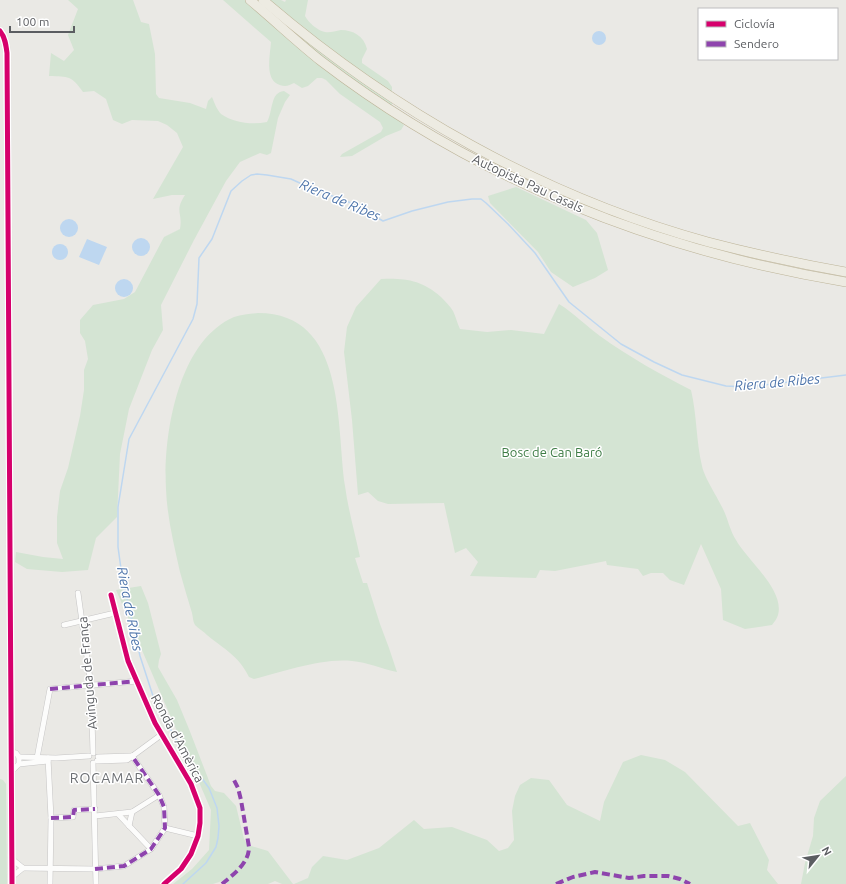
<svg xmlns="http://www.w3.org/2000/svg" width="846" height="884" font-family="Ubuntu,sans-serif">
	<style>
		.green { fill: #d4e4d3 }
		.water { fill: #bed7f0 }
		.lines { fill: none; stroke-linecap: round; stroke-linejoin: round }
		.stream { stroke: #bed7f0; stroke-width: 1.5 }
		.street-casing { stroke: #c6c5c5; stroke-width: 6 }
		.secondary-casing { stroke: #c6c7c7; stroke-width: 8 }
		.highway-casing { stroke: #bcb397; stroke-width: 10 }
		.street { stroke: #fcfcfb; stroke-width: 5 }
		.secondary { stroke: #fcfcfb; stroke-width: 7 }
		.highway { stroke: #edebe2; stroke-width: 9 }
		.quiet { stroke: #8e44ad; stroke-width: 4; stroke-dasharray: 8 4; stroke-linecap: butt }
		.cycleway-casing { stroke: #fff; stroke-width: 8 }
		.cycleway { stroke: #d6006c; stroke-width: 5 }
		.labels { text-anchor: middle; stroke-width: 3; stroke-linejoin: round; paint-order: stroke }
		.street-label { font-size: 13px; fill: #5b5d61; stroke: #fff }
		.park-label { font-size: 13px; fill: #3f7d46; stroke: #fff }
		.water-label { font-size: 14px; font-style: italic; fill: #4e75ab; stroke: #fff }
		.neighbourhood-label { font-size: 14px; letter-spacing: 1px; fill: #6c6f73; stroke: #fff }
	</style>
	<rect width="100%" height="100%" fill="#eae9e5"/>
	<g class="green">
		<path d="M 68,0 L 133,0 L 141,22 L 149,24 L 155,54 L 156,94 L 159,98 L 190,103 L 206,109 L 208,101 L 212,97 C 214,102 217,110 221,114 C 234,123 252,125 267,122 C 273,112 270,92 284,91 L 290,95 L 285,102 L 278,118 L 271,153 L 267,155 L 260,153 L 240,162 L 226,181 L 194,240 L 161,305 L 163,330 L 152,350 L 129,409 L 120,454 L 117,517 L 96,538 L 88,570 L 62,572 L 27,569 L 15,562 L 16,552 L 43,557 L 63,559 L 57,543 L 57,517 L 60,491 L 68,468 L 80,416 L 84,390 L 84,370 L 88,359 L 85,341 L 80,333 L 80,320 L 93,305 L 124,299 L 135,292 L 164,237 L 180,229 C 183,212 174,212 185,195 L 172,195 L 153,199 L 183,147 L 177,133 L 167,125 L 158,121 L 132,120 L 122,124 L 113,120 L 106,99 L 94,91 L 83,92 C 71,75 69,77 49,76 L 51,53 L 64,61 L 74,50 L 68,35 L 78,9 Z"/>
		<path d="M 223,0 L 281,0 L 285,2 L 286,0 L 308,0 L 305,16 C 308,22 318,31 325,32 C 330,33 335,31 341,30 C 353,30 364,36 367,49 L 362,59 L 362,63 L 388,81 L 392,87 L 392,107 L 397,118 L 404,125 L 401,130 L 386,136 L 352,156 L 340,157 L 342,154 L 381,132 L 383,128 L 380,122 L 340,94 L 326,80 L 322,78 L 317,78 L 308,86 L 302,88 L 294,83 C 291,84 288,86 285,86 C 263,85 270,57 271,42 Z"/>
		<polygon points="516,187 586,220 597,233 608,270 595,278 573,287 551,272 538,252 490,203 488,196"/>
		<path d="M 381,279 C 405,278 422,280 441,297 C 445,301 450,306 453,311 C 456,317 457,323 460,329 L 487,332 L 511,330 L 544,334 L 559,304 C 574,313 586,326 600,336 C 629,357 660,374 691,390 C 697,415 696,441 702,466 C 704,477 718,498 723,509 C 728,519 730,531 736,540 C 747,560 785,590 778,615 C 777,619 774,622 772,625 L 745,629 L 723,620 L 721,589 L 701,544 L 684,585 L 670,580 L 663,573 L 651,573 L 643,576 L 638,569 L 607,565 L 606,561 L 555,571 L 540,570 L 536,578 L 470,576 L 478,562 L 466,548 L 455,553 L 444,503 L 388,504 L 378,501 L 368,492 L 358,495 L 352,420 L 344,352 L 347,327 L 356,307 Z"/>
		<path d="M 258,313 C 347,313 336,425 345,486 C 348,509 355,533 360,557 L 355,558 L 363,583 L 367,583 L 380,624 L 389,648 L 397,672 C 382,669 367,662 352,661 C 320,658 284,672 254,679 L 249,677 C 238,655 225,650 207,635 C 204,632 198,628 195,625 C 193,622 193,617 192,613 C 188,600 184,586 180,572 C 174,545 167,517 166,489 C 163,435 178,341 234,317 C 242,314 250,314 258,313 Z"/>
		<polygon points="141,586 148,603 160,650 161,654 159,660 158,667 177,700 189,729 211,786 215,791 224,793 236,806 244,839 248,845 268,851 293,884 282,884 275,881 268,884 227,884 225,880 213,884 173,884 192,869 209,850 211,810 116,590"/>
		<polygon points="641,755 665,760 685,772 738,826 750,823 769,860 767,870 778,884 294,884 308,878 312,867 323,856 347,860 379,848 414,820 424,829 452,827 487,840 499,851 508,848 514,840 512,811 515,796 520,785 531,778 549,780 567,805 600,821 604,802 623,762"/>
		<polygon points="846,776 846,884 801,884 805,863 813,836 814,818 820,801"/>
		<polygon points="0,779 3,780 6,784 7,884 0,884"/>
	</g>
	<g class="water">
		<circle cx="599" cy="38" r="7"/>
		<circle cx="69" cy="228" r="9"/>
		<circle cx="141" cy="247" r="9"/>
		<polygon points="87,239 107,247 99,265 79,257"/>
		<circle cx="60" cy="252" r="8"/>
		<circle cx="124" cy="288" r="9"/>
	</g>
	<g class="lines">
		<polyline class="stream" points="183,884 206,863 216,847 218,838 219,826 217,808 209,788 184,754 154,699 140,656 122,576 118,547 118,507 129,439 193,319 197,304 199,258 212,239 231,191 242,181 251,175 257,174 267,175 291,179 313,189 354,204 383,221 412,211 448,202 472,199 481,199 486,203 508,224 535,253 569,302 621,344 654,362 682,375 726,386 747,387 846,375"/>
		<defs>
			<g id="street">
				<polyline points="78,593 91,686 93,753"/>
				<polyline points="111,595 128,661 155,723 191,784 200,808 200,823 198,836 191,854 181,869 164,884"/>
				<polyline points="64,625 115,613"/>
				<polyline points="11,752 16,753 19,757 19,764 12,771"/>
				<polyline points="19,757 56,758 89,756"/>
				<polyline points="98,757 131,756"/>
				<polyline points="37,758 50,689 137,681"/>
				<polyline points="48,758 51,818 50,884"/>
				<polyline points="97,761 127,760 161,735"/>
				<polyline points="93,763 96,884"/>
				<polyline points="19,764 48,761"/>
				<polyline points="118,814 151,849"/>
				<polyline points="95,816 132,812"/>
				<polyline points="51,818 73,817 74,810 95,809"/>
				<polyline points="129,826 132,812 159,795"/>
				<polyline points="165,828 198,836"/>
				<polyline points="12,859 23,868 95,869 124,866 151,849 165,828 164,807 159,795 132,756"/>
				<polyline points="12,877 23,868"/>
			</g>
			<path id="secondary" d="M 0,31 C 5,37 6,45 7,53 L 12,884"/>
			<g id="highway">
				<path d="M 250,0 C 274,20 297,42 321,61 C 475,179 656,251 846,282"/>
				<path d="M 263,0 C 392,111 544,197 708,242 C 754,254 800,264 846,272"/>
			</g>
		</defs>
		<use href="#street" class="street-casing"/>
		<use href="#secondary" class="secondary-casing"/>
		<use href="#highway" class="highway-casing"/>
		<use href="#street" class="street"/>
		<use href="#secondary" class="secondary"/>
		<use href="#highway" class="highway"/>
		<g class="quiet">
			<polyline points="50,689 137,681"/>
			<polyline points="51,818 73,817 74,810 95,809"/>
			<polyline points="95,869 124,866 151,849 165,828 164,807 159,795 132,756"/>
			<path d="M 222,884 C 234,874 249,863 249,847 L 241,800 L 238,788 L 234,780"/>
			<polyline points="556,884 573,877 595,872 629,878 644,876 668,876 680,879 690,884"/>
		</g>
		<defs>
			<g id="cycleway">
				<path d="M 0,31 C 5,37 6,45 7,53 L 12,884"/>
				<polyline points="111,595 128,661 155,723 191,784 200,808 200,823 198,836 191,854 181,869 164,884"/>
			</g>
		</defs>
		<use href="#cycleway" class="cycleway-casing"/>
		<use href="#cycleway" class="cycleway"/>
	</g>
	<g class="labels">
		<g class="street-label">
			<text transform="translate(528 183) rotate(25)" y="5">Autopista Pau Casals</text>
			<text transform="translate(87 673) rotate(-95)" y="5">Avinguda de França</text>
			<text transform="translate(178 738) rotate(62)" y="5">Ronda d'Amèrica</text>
		</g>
		<g class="park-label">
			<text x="552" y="457">Bosc de Can Baró</text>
		</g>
		<g class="water-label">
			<text transform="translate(340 200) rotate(23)" y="5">Riera de Ribes</text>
			<text transform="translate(777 382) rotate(-5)" y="5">Riera de Ribes</text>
			<text transform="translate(130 609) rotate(79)" y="5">Riera de Ribes</text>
		</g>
		<g class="neighbourhood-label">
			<text x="107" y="783">ROCAMAR</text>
		</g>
	</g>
	<rect x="698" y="8" width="140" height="52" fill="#ffffff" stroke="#bdbec0"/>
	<rect x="706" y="21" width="20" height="6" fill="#d6006c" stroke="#bdbec0"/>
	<text x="734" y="28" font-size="12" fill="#5b5d61">Ciclovía</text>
	<rect x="706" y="41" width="20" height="6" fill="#8e44ad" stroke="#bdbec0"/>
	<text x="734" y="48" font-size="12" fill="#5b5d61">Sendero</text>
	<g transform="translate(818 856) rotate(60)" stroke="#ffffff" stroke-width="3" paint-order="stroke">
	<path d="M0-3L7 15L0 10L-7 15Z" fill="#5b5d61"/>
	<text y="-6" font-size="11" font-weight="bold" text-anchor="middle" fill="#5b5d61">N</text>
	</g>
	<path d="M10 26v6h64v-6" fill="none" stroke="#5b5d61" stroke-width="2"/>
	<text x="16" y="26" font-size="12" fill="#5b5d61" stroke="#ffffff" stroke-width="3" paint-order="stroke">100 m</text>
</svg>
